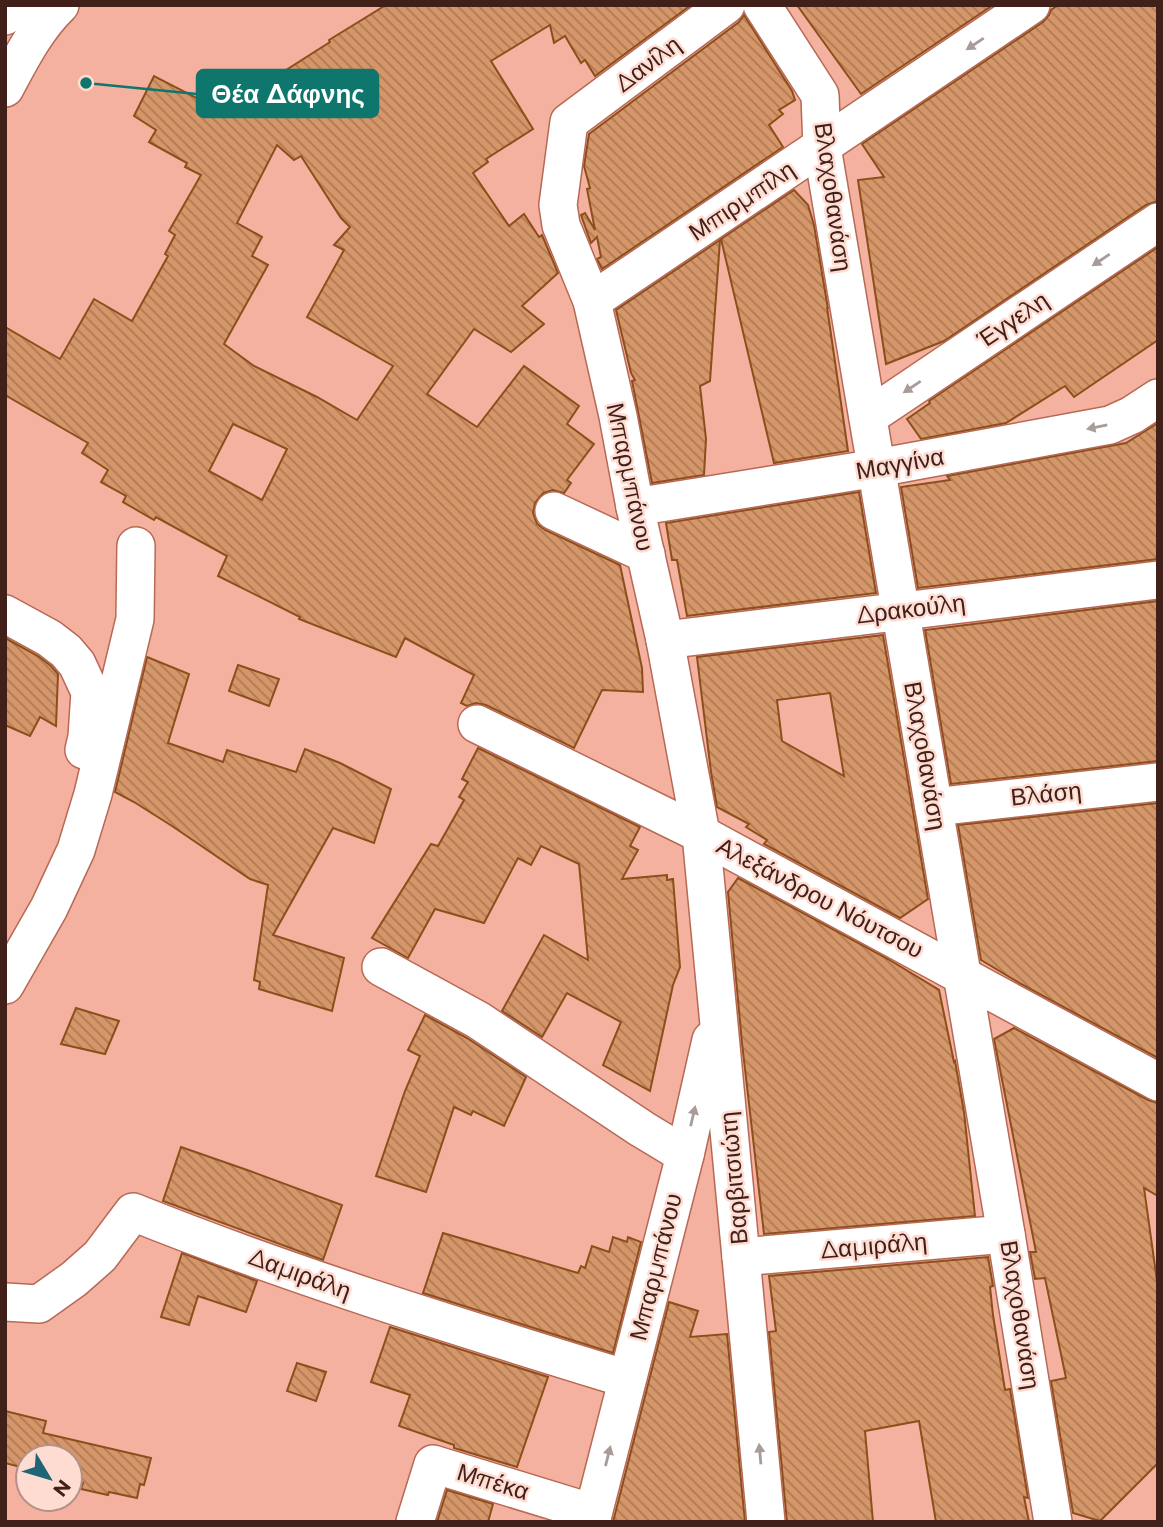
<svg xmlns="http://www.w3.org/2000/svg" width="1163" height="1527" font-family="Montserrat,sans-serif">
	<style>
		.building { fill: url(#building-back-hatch); stroke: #8c4e1b; stroke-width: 2; fill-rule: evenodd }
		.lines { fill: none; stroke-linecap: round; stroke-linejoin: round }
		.minor-casing { stroke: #b76955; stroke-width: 40 }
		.minor { stroke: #fff; stroke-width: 37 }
		.oneway { fill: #a99b97 }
		.labels { text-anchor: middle; stroke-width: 5; stroke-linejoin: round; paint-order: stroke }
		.street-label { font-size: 24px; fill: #402018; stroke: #ffdcd2 }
		.leader { fill: none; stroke: #0f766e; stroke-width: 2.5 }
		.callout-dot { fill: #0f766e; stroke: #ffdcd2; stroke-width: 2.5 }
		.callout { fill: #0f766e; stroke: #0f766e; stroke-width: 2.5 }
		.callout-label { font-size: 26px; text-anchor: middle; font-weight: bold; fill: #fff }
	</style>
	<defs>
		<pattern id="building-back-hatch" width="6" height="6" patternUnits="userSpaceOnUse" patternTransform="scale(1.75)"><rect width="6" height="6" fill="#d59669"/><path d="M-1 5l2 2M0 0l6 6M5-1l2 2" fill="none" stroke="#ae7a55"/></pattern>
	</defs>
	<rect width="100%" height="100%" fill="#f5b19f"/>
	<g class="building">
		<path d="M 386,5 L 691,5 L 595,76 L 585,60 L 581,63 L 565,36 L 554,43 L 550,25 L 491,61 L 533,129 L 486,159 L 488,162 L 473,173 L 509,226 L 524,214 L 539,237 L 542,235 L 558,273 L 522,306 L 544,324 L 511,352 L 474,329 L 427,394 L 477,427 L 524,366 L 579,406 L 567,424 L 594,444 L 567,480 L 571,483 L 564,493 L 553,490 L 543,493 L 535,503 L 533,513 L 537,524 L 545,530 L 620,565 L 642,668 L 643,692 L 602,690 L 574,748 L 486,705 L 476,703 L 467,706 L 461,703 L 474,675 L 405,638 L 396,657 L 299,619 L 300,617 L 218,576 L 227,556 L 156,517 L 154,520 L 123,502 L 126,496 L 101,482 L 108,470 L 82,453 L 88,443 L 5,395 L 5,327 L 60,359 L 94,299 L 132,321 L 168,256 L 165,254 L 175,235 L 169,231 L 201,175 L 185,167 L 187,163 L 149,142 L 156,130 L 134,116 L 154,76 L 214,107 L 219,97 L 236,102 L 330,42 L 329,40 ZM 277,145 L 294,160 L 301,156 L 341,218 L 350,227 L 334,245 L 344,250 L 307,317 L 393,366 L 357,420 L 317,397 L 254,366 L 224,344 L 268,265 L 252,256 L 262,237 L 237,223 ZM 233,424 L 287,449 L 262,500 L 209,471 Z"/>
		<polygon points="797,5 993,5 861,94"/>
		<polygon points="1058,5 1158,5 1158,201 1146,205 944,341 886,364 858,180 884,177 862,144 1043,22 1049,15 1051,10"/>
		<polygon points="744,15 792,91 795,100 779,110 783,114 769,125 783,147 602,269 597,259 601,257 597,237 591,243 581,215 585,213 595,230 587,189 590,188 584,166 589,134 739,22"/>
		<polygon points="794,190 808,205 814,225 828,309 827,307 848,451 774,463 721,239"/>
		<polygon points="720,240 710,381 700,386 706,439 704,475 652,483 632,381 635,380 631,373 616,310"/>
		<polygon points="1158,247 1158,340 1074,397 1065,386 1006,423 921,439 907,419 930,403 929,401"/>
		<polygon points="1158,423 1158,559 918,588 901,487 950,480 947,476 1126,443"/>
		<polygon points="859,492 876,593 687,616 677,560 672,560 666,523"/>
		<polygon points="1158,601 1158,761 951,784 925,630"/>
		<path d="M 883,635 L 928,899 L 900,918 L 764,844 L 767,840 L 746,827 L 749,824 L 717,807 L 711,772 L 697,657 ZM 830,693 L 844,776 L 782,741 L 777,700 Z"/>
		<polygon points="5,638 38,656 51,666 58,674 56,726 40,717 30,736 5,725"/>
		<polygon points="147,657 189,674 168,743 223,762 227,750 296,772 305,749 340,763 391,789 374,843 333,828 273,935 344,958 332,1011 259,989 260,982 254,980 268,885 250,879 172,826 134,802 115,792"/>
		<polygon points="238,665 279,679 269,706 229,691"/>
		<polygon points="478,748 640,827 630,846 638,850 622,879 667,875 667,880 673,879 680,967 673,985 650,1091 603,1065 621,1022 567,993 542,1037 502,1011 544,935 588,960 579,864 541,846 531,865 518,858 484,923 435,909 408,958 372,938 431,844 438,846 464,800 459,797 468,782 462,779"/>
		<polygon points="1158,803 1158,1058 1021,984 981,960 958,825"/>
		<polygon points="738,878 888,959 939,990 954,1062 955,1061 964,1112 975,1216 764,1234 742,1043 728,892"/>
		<polygon points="76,1008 119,1021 105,1054 61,1044"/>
		<polygon points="425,1015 467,1038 526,1077 504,1126 473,1111 471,1115 454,1107 426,1192 376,1176 405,1091 420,1056 408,1050"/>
		<polygon points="1014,1028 1148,1100 1158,1103 1158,1196 1144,1188 1158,1288 1158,1463 1100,1521 1073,1513 1051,1381 1066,1378 1045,1278 1035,1279 1030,1252 1036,1252 994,1039"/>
		<polygon points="181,1147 250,1171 342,1205 323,1260 163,1201"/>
		<polygon points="443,1233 578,1273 581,1266 585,1268 592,1246 609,1252 613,1237 627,1242 628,1237 641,1242 613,1353 423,1293"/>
		<polygon points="182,1253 257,1281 246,1312 198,1296 189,1325 161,1317"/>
		<polygon points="988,1257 993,1286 990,1287 993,1315 1005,1390 1010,1389 1028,1498 1024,1497 1029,1522 936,1522 919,1421 865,1431 873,1522 787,1522 769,1332 776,1331 769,1276"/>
		<polygon points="669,1302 698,1311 690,1337 727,1334 745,1522 613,1522"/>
		<polygon points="390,1327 548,1377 517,1467 454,1448 454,1445 399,1426 410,1395 371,1382"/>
		<polygon points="297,1363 326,1372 316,1401 287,1391"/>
		<polygon points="5,1411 46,1421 43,1433 151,1458 144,1485 140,1484 137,1498 109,1492 108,1495 81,1489 83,1483 70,1480 70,1457 28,1457 28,1469 5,1463"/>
		<polygon points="447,1490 493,1504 488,1522 437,1522"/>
	</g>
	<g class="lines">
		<defs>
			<g id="minor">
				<polyline points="726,5 569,122 558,205 561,225 592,301 618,416 635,507 665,640 701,834 766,1522"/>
				<polyline points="762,5 820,95 822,147 1006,1234 1053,1522"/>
				<polyline points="5,16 15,5"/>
				<path d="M 5,88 C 20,60 36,28 60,5"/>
				<polyline points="592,301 1031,5"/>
				<polyline points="868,417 1158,222"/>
				<polyline points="635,507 877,468 1110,425 1132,415 1158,398"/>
				<polyline points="554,511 646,554"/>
				<polyline points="5,614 49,638 66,651 77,664 90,692 87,737 84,750"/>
				<polyline points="665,640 1158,580"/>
				<polyline points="477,724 701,834 1158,1082"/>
				<polyline points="934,807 1158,782"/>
				<polyline points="381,967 478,1020 642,1129 685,1155"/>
				<polyline points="5,985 49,908 76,850 93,794 135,619 136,546"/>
				<polyline points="741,1257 1006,1234"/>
				<path d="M 5,1302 L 39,1304 L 74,1279 L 100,1256 L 133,1212 C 295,1277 462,1328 627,1379"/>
				<polyline points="415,1522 433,1464 593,1513"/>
				<polyline points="591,1522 685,1155 711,1040"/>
			</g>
		</defs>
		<use href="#minor" class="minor-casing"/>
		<use href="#minor" class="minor"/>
	</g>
	<defs><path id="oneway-solid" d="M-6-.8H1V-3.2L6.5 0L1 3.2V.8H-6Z" transform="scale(1.75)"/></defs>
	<g class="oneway">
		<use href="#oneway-solid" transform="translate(975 44) rotate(146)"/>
		<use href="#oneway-solid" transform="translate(1101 260) rotate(146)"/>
		<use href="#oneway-solid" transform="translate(912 387) rotate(146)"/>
		<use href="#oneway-solid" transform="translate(1097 427) rotate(169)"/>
		<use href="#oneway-solid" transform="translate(693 1116) rotate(-77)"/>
		<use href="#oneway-solid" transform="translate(760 1454) rotate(-95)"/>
		<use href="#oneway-solid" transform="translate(608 1456) rotate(-76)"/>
	</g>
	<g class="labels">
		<g class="street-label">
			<text transform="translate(648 64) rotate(-37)" y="8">Δανίλη</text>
			<text transform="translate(833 197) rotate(82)" y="8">Βλαχοθανάση</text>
			<text transform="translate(742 201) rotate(-34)" y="8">Μπιρμπίλη</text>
			<text transform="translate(1013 320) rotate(-34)" y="8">Έγγελη</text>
			<text transform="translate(900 464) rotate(-10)" y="8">Μαγγίνα</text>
			<text transform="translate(630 477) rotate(78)" y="8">Μπαρμπάνου</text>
			<text transform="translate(911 609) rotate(-7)" y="8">Δρακούλη</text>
			<text transform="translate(925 756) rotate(80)" y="8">Βλαχοθανάση</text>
			<text transform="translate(1046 794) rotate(-6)" y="8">Βλάση</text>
			<text transform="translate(820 898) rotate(28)" y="8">Αλεξάνδρου Νόυτσου</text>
			<text transform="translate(734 1178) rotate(-95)" y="8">Βαρβιτσιώτη</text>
			<text transform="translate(874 1246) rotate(-5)" y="8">Δαμιράλη</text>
			<text transform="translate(656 1267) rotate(-76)" y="8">Μπαρμπάνου</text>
			<text transform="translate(300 1274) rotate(20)" y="8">Δαμιράλη</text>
			<text transform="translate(1020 1315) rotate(81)" y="8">Βλαχοθανάση</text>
			<text transform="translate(493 1482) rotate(17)" y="8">Μπέκα</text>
		</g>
	</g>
	<path class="leader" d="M86 83L197 94"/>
	<circle class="callout-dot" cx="86" cy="83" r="7"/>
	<rect class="callout" x="197" y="70" width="181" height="47" rx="7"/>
	<g class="callout-label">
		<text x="288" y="103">Θέα Δάφνης</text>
	</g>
	<rect width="1163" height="1527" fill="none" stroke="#402018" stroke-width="14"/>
	<g transform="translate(49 1478) rotate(128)"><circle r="33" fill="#ffdcd2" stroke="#b39188" stroke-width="2"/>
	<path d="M0-5L12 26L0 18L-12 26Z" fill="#1f6575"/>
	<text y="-10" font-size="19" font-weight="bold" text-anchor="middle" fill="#402018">N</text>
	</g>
</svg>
